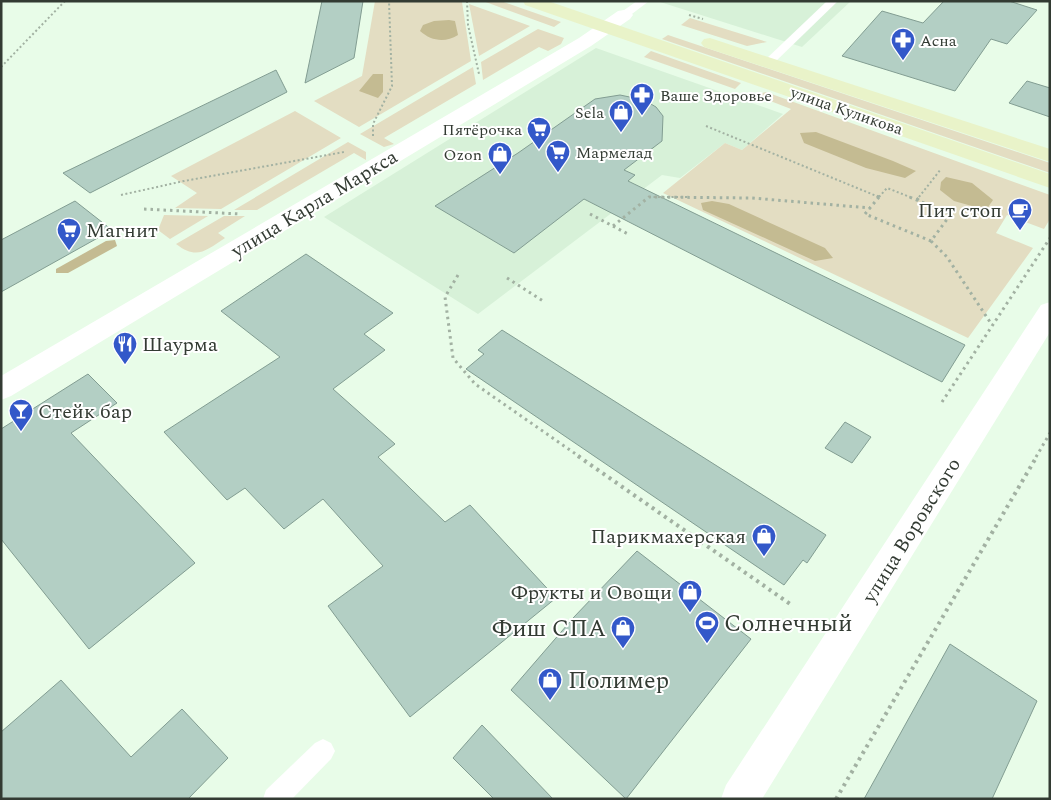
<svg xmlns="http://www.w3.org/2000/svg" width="1051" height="800" font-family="Spectral,serif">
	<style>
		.built { fill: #d7f1d8 }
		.green { fill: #e3ddc2 }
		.forest { fill: #c4bb92 }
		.building { fill: #b3cfc4; stroke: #829d92 }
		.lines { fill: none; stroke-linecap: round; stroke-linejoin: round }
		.path-far2 { stroke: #a2b1a2; stroke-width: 2; stroke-dasharray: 2 2.5; stroke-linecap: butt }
		.path-far1 { stroke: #a2b1a2; stroke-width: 3; stroke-dasharray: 2.5 4; stroke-linecap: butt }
		.path { stroke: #a2b1a2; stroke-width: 4; stroke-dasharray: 3 4.5; stroke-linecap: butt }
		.lane { fill: #fff; fill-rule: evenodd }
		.street { fill: #fff; fill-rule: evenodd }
		.secondary { fill: #e9f3c9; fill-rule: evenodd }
		.labels { text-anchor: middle; stroke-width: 4; stroke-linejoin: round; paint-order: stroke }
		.far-poi-label { font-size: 16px; fill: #333b33; stroke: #fff; text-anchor: start }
		.far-street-label { font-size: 16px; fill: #333b33; stroke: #fff }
		.street-label { font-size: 20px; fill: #333b33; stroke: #fff }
		.poi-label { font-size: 20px; fill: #333b33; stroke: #fff; text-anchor: end }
		.near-poi-label { font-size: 24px; fill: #333b33; stroke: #fff; text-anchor: start }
	</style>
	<rect width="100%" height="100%" fill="#e8fce8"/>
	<g class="built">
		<polygon points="657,1 851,1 802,47"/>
		<polygon points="596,48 783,114 742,150 725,143 680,178 662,175 478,314 324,217"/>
	</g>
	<g class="green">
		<polygon points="375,1 462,2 471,61 359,127 314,101 362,76"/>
		<polygon points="483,1 501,1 561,22 554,27"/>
		<polygon points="469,4 530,26 479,56"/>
		<polygon points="690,18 767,42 747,46 681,25"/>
		<polygon points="538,29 564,38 561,44 548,51 539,47 483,80 481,62"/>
		<polygon points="668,35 1050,163 1050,173 662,39"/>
		<polygon points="651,51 741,83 735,89 644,57"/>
		<polygon points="473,67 476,84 384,138 394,144 384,147 360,134"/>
		<polygon points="766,92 1050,195 1050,219 1044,229 1007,215 996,233 1033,248 968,338 663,193 725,143 742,150 791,109 755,95"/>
		<polygon points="295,111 341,138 221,209 175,208 197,193 171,176"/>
		<polygon points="348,142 366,152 366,160 354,153 257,210 234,210"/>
		<polygon points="164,215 208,216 170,239 158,230"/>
		<path d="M 224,216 L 245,216 L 218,233 L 225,238 C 205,251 197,260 176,244 Z"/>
	</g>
	<g class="forest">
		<path d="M 449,20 L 455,21 L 458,35 C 445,43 431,41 420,31 L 423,25 L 434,21 Z"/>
		<polygon points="373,74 383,74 383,92 378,98 359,91"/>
		<polygon points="816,132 893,161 916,171 905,178 866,168 804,143 800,133"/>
		<polygon points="946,177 972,183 993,200 986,210 954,201 940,190 941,182"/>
		<polygon points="712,201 729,204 825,248 833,258 815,261 703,210 701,203"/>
		<polygon points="115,240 117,246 68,273 56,273 56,269 106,241"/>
	</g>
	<g class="building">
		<polygon points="322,1 363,1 354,58 305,83"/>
		<polygon points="944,1 1009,1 1037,10 1007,44 991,39 955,91 842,56 882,11 923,23"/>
		<polygon points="276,70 287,92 90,193 63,173"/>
		<polygon points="1027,81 1050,88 1050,117 1009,103"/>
		<polygon points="620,95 644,100 656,107 663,116 662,141 624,170 635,175 628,181 965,345 942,382 584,199 514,253 435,206 518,153 595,99"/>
		<polygon points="75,201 112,230 1,292 1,240"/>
		<polygon points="306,254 393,313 364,334 385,350 333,389 395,444 378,457 445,522 470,505 556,598 410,717 328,606 383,566 323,499 284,529 245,488 227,500 164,432 280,357 221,311"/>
		<polygon points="502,330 826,535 807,563 803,560 784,585 466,369 484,354 478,350"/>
		<polygon points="88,374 117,403 71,433 195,563 89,649 1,539 1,429"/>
		<polygon points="845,422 871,437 852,463 825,448"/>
		<polygon points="637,551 751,639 626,799 511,690 574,617"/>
		<polygon points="950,644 1037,701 992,799 864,799"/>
		<polygon points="61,680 131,757 182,709 228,758 188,799 1,799 1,732"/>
		<polygon points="482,725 553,799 494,799 453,758"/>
	</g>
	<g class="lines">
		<g class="path-far2">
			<polyline points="467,1 468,25 479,74"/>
			<polyline points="689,15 703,19"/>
			<polyline points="1,67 65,1"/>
			<polyline points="706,126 879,197"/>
			<polyline points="373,136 373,124 392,86 389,1"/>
			<polyline points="121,195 184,181 344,152"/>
			<polyline points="649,197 687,197"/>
			<polyline points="879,197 887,188 910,197"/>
			<polyline points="919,197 941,169"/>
		</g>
		<g class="path-far1">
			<polyline points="877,196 879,197"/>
			<polyline points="879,197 865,214 931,241 951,214 907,196"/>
			<polyline points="917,200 920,196"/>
			<polyline points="144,209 240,214"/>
			<polyline points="590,214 628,234"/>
			<polyline points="613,226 649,197 752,198 870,208"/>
			<polyline points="931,241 947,257 992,325"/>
			<polyline points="458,275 445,297 453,358 475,384 580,457"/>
			<polyline points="507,278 543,301"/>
			<polyline points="942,402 1050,238"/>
			<polyline points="1036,457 1050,433"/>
		</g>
		<g class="path">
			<polyline points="578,456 793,606"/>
			<polyline points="836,799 1037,456"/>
		</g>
		<g class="lane">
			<polygon points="637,1 649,1 628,17 620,17 619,15 620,13"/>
			<polygon points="827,1 838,1 773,64 765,64 763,62 765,60"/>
			<polygon points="323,739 331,743 335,751 331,759 292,799 263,799 266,790 315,743"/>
		</g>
		<g class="street">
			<polygon points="624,10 630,11 633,15 630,19 591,46 11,396 1,400 1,376 579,38 618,11"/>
			<polygon points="1050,302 1050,332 762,799 721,799 726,785 1041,305"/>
		</g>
		<g class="secondary">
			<polygon points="523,1 548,1 1050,174 1050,188 525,5"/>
			<polygon points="710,38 1050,149 1050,162 704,47 701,43 704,39"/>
		</g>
	</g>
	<defs>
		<symbol id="pharmacy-pin" viewBox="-11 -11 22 30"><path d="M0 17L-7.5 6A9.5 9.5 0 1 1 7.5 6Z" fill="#3358c9" stroke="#fff"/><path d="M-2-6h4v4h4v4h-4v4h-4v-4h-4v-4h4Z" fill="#fff"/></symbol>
		<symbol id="shop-pin" viewBox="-11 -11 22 30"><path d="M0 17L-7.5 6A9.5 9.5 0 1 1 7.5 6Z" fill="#3358c9" stroke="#fff"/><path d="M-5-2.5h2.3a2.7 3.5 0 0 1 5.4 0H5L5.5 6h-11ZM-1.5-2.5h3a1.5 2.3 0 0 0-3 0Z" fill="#fff"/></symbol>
		<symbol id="supermarket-pin" viewBox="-11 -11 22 30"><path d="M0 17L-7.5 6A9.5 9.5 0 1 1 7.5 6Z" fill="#3358c9" stroke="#fff"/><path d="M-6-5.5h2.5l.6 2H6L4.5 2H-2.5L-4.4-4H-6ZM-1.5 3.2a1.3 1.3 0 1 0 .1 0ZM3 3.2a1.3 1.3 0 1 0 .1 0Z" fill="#fff"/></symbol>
		<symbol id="cafe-pin" viewBox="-11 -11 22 30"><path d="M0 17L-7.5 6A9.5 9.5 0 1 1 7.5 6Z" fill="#3358c9" stroke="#fff"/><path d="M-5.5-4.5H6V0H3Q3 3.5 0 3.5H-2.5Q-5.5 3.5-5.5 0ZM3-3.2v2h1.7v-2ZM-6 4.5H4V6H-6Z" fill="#fff"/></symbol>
		<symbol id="restaurant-pin" viewBox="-11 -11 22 30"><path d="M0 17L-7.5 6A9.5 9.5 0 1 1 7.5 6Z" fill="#3358c9" stroke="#fff"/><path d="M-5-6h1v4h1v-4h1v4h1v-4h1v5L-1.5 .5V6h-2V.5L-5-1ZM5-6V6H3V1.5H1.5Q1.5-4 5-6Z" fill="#fff"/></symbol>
		<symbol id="bar-pin" viewBox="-11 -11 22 30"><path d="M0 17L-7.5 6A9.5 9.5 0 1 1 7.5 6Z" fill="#3358c9" stroke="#fff"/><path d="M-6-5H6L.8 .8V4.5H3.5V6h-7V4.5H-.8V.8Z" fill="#fff"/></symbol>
		<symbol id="stadium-pin" viewBox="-11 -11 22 30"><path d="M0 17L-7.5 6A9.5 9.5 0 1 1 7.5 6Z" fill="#3358c9" stroke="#fff"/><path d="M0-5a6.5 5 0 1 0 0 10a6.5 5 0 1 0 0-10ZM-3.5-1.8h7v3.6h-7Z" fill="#fff"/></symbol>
	</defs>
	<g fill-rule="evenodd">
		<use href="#pharmacy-pin" x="889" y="26" width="28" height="38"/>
		<use href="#pharmacy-pin" x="628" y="81" width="28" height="38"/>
		<use href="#shop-pin" x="607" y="98" width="28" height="38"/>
		<use href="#supermarket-pin" x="525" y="115" width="28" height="38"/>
		<use href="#supermarket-pin" x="544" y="138" width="28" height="38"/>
		<use href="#shop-pin" x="486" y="140" width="28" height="38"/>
		<use href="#cafe-pin" x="1006" y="196" width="28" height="38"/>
		<use href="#supermarket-pin" x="55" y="216" width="28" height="38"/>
		<use href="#restaurant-pin" x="111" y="330" width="28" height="38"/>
		<use href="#bar-pin" x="7" y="397" width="28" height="38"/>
		<use href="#shop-pin" x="750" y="522" width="28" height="38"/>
		<use href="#shop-pin" x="676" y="578" width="28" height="38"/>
		<use href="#stadium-pin" x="693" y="609" width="28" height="38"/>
		<use href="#shop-pin" x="609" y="614" width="28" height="38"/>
		<use href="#shop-pin" x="536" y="666" width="28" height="38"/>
	</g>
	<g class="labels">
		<g class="far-poi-label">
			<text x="920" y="46">Асна</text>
			<text x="660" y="101">Ваше Здоровье</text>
			<text x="604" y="118" text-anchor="end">Sela</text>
			<text x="522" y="135" text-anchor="end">Пятёрочка</text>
			<text x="576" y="158">Мармелад</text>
			<text x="482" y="160" text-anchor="end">Ozon</text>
		</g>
		<g class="far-street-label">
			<text transform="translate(847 110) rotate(19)" y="6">улица Куликова</text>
		</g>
		<g class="street-label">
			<text transform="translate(314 203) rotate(-31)" y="7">улица Карла Маркса</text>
			<text transform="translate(911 530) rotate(-58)" y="7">улица Воровского</text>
		</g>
		<g class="poi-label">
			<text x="1002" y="217">Пит стоп</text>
			<text x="86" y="237" text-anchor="start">Магнит</text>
			<text x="142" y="351" text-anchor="start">Шаурма</text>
			<text x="38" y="418" text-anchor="start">Стейк бар</text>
			<text x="746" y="543">Парикмахерская</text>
			<text x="672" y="599">Фрукты и Овощи</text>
		</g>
		<g class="near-poi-label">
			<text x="724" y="631">Солнечный</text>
			<text x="606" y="636" text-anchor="end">Фиш СПА</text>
			<text x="568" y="688">Полимер</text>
		</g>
	</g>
	<rect width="1051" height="800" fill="none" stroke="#333b33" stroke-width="5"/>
</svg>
